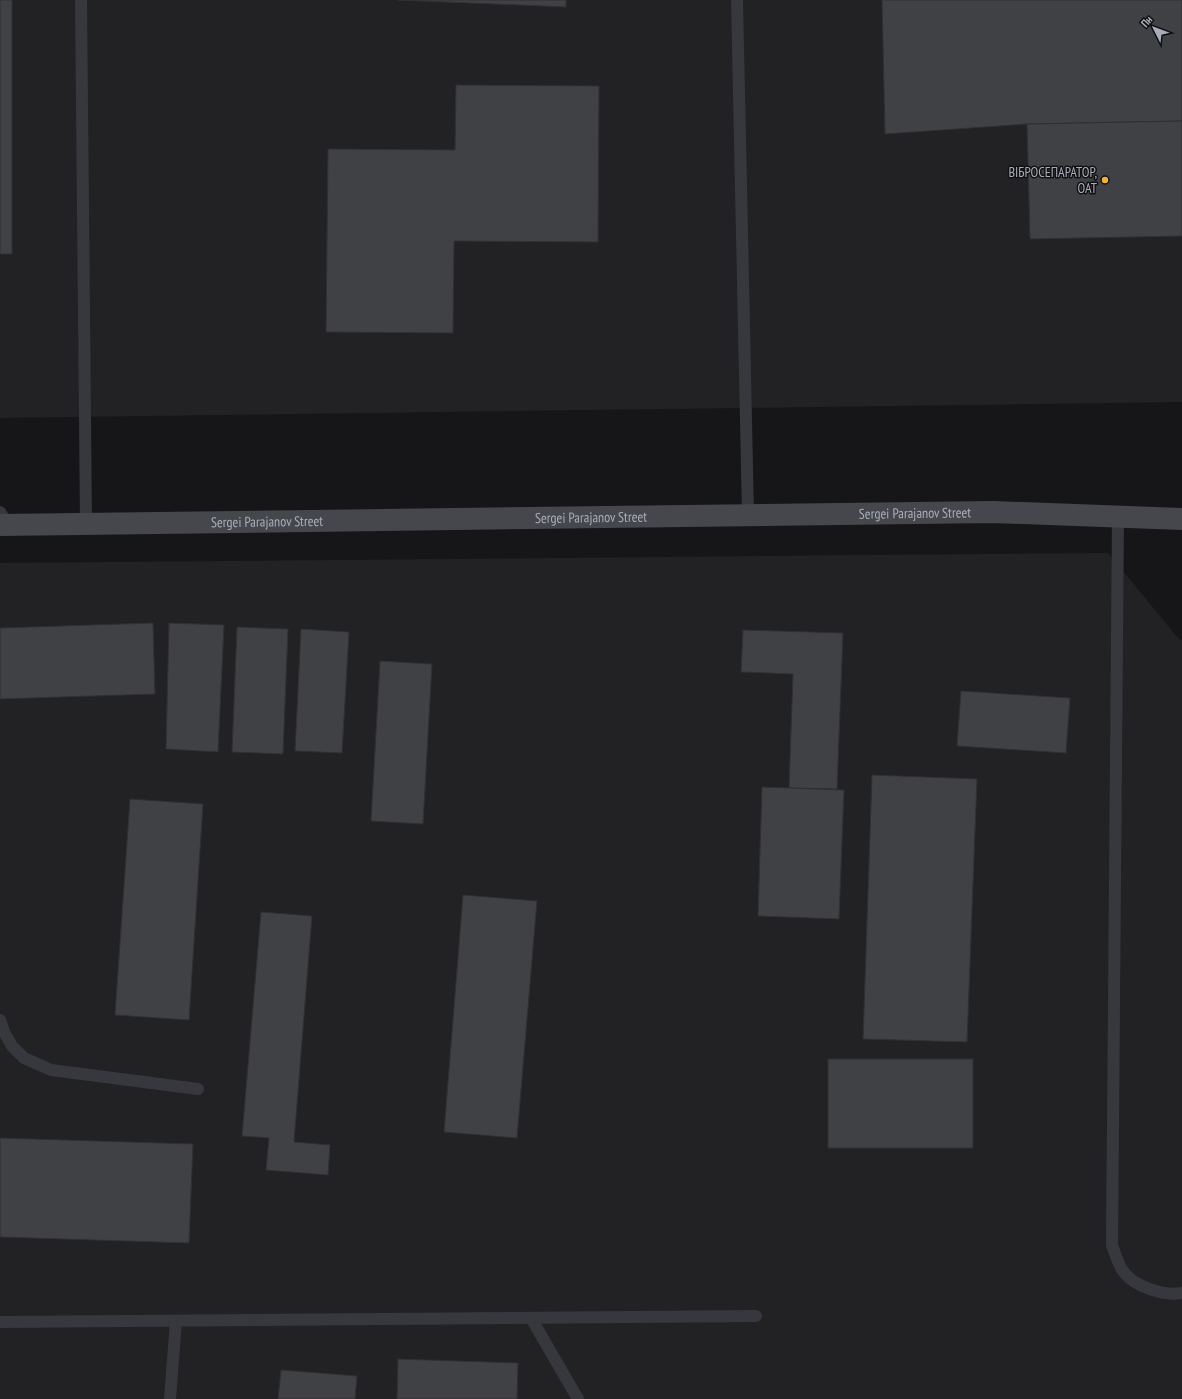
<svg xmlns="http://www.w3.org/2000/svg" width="1182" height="1399" font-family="'PT Sans Narrow',sans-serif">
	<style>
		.built { fill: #222225 }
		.building { fill: #404145; stroke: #303034 }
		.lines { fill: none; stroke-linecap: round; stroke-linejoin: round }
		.lane { stroke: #37383d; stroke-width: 12 }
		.secondary { stroke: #45474d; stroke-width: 22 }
		.poi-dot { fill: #f2b134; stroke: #111113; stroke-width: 1.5 }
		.labels { text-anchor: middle; stroke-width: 3; stroke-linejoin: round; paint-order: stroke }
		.poi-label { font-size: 14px; fill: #a8adb8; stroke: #111113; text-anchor: end }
		.street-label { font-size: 14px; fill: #a8adb8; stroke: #111113 }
	</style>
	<rect width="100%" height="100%" fill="#161618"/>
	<g class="built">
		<polygon points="0,0 1182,0 1182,402 0,418"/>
		<polygon points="1108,553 1179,639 1182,640 1182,1399 0,1399 0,563"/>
	</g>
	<g class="building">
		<rect x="0" y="0" width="12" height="254"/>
		<polygon points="398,0 566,0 566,7"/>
		<polygon points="882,0 1182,0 1182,121 1027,124 885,134"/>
		<polygon points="456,85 599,86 598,242 454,241 453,333 326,332 328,149 455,150"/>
		<polygon points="1182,121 1182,236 1030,239 1027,124"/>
		<polygon points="153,623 155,694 0,699 0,628"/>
		<polygon points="169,623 224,625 218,752 166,749"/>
		<polygon points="237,627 288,629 283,754 232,752"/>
		<polygon points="301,629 349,632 342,753 295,751"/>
		<polygon points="743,630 843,633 837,789 789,788 793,674 741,672"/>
		<polygon points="380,661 432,664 423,824 371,821"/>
		<polygon points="961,691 1070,698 1066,753 957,746"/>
		<polygon points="872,775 977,779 967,1042 863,1039"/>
		<polygon points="762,787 844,790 839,919 758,916"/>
		<polygon points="130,799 203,804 189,1020 115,1015"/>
		<polygon points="463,895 537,901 517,1138 444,1132"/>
		<polygon points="261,912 312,916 294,1142 330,1145 328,1175 266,1170 269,1138 242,1136"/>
		<rect x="828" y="1059" width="145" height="89"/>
		<polygon points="0,1138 193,1144 189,1243 0,1237"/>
		<polygon points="398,1359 518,1363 517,1399 397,1399"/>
		<polygon points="281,1370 357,1376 355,1399 278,1399"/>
	</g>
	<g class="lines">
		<g class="lane">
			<polyline points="81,0 86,524"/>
			<polyline points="737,0 748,515"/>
			<polyline points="0,512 8,525"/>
			<path d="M 1118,517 L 1112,1245 C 1115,1253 1118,1264 1123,1271 C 1134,1287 1164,1296 1182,1293"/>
			<polyline points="0,1020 4,1032 12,1046 24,1058 51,1070 198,1089"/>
			<polyline points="531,1318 578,1399"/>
			<polyline points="0,1322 756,1316"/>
			<polyline points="170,1399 176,1321"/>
		</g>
		<path class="secondary" id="s1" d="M 0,525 L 993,512 L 1182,519"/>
	</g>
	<circle class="poi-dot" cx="1105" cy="180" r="4"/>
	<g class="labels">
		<g class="poi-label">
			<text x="1097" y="177">ВІБРОСЕПАРАТОР,<tspan x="1097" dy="16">ОАТ</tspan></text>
		</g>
		<g class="street-label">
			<text dy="5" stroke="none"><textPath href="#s1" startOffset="915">Sergei Parajanov Street</textPath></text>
			<text dy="5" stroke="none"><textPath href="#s1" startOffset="591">Sergei Parajanov Street</textPath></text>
			<text dy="5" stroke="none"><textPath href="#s1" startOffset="267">Sergei Parajanov Street</textPath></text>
		</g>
	</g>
	<g transform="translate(1154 28) rotate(312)" stroke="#111113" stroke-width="3" paint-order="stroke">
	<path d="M0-3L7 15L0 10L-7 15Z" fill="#a8adb8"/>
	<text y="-6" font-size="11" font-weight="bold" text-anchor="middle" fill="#a8adb8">Пн</text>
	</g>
</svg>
